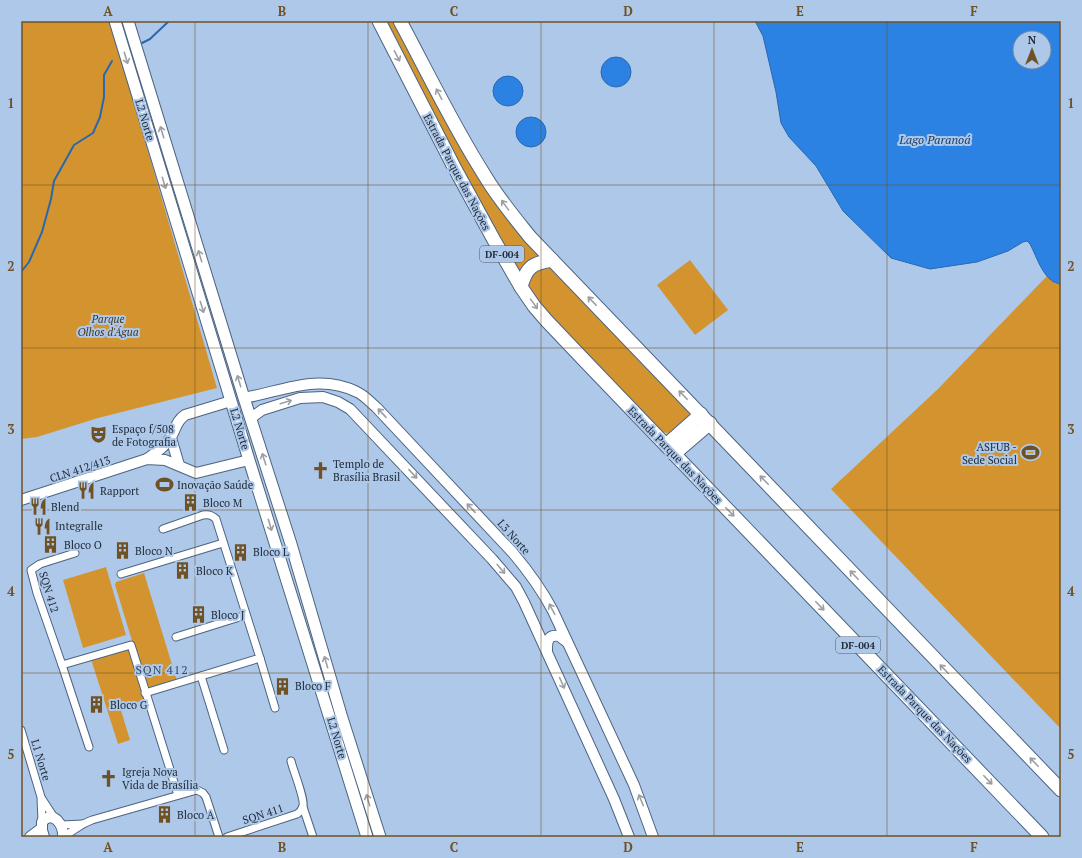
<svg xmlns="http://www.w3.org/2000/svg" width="1082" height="858" font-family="'PT Serif',serif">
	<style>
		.green { fill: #d39430 }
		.water { fill: #2c82e2; stroke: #2968af; fill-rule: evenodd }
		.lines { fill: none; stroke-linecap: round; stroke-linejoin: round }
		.stream { stroke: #2968af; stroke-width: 2 }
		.street-casing { stroke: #4c6481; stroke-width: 9 }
		.secondary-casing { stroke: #4c6481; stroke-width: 12 }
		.primary-casing { stroke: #4c6481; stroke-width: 13 }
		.highway-casing { stroke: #4c6481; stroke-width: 15 }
		.street { stroke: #fff; stroke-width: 7 }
		.secondary { stroke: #fff; stroke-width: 10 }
		.primary { stroke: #fff; stroke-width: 11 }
		.highway { stroke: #fff; stroke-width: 13 }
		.oneway { stroke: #9ca0a6 }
		.grid { fill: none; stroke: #6f5126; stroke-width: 1; stroke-opacity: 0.55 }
		.labels { text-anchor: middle; stroke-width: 4; stroke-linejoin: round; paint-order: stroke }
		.shield { fill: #aec8e9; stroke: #4c5b6e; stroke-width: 1 }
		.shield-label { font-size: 10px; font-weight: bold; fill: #222c39 }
		.street-label { font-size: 11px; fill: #222c39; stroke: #aec8e9 }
		.park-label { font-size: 11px; font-style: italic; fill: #443520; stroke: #aec8e9 }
		.poi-label { font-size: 11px; fill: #222c39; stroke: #aec8e9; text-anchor: start }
		.water-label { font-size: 12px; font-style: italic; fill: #1b3c63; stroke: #aec8e9 }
		.neighbourhood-label { font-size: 12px; letter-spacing: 1px; fill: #344a66; stroke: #aec8e9 }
		.neatline { fill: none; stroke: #6f5126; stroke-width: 1.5 }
		.grid-label { font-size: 13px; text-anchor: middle; font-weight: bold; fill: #6f5126 }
	</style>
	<rect width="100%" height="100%" fill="#aec8e9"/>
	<g class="green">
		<polygon points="21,21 110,21 217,388 98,418 37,437 21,439"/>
		<polygon points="384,21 394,21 541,254 519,273 505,249"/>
		<polygon points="690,260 728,310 695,335 657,285"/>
		<path d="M 552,267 L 690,411 L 689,417 L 670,434 L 660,431 L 545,310 C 540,303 526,290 528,282 C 528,278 531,273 533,269 Z"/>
		<polygon points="1047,276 1056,284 1061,284 1061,729 831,489 938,389"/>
		<polygon points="106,567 126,635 83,648 63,580"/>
		<polygon points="144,573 177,681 147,690 115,585 116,582"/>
		<polygon points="129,648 145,700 120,707 130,740 118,744 91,659"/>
	</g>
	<g class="water">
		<path d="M 755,21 L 1061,21 L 1061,284 C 1044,283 1037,257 1030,244 L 1027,241 L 1023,242 L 1008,251 L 977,262 L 930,269 L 891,258 L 843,211 L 816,166 L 789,137 L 781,123 L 776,92 L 763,36 ZM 1020,38 L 1044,38 L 1044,62 L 1020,62 Z"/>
		<circle cx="616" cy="72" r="15"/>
		<circle cx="508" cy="91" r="15"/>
		<circle cx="531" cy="132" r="15"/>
	</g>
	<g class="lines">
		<g class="stream">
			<polyline points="142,43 150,39 169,21"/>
			<polyline points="21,272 29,262 42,232 51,199 54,181 74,145 93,133 100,117 104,97 104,75 112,61"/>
		</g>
		<defs>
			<g id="street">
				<polyline points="75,553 40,564 31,570 37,593 62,665 131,645 178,795"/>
				<polyline points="121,574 223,543"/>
				<polyline points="176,637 246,615"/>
				<polyline points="260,658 275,708"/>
				<polyline points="62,665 89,747"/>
				<polyline points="201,676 224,750"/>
				<path d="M 145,693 L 260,658 L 216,519 C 212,515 209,514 203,515 L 163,529"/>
				<polyline points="21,730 41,797 42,822"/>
				<polyline points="42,799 55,819"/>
				<polyline points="303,807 313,837"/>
				<polyline points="62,825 83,824"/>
				<polyline points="63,837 83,824 92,820 197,790 203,793 206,797 219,837"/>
				<path d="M 227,837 L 297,814 C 300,812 302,809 303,806 C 305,799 293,770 291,761"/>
			</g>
			<g id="secondary">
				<path d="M 244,398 C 283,391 318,373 357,392 C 364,395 370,402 376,407 L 513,553 C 529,572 542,590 553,611 L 634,785 L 653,837"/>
				<polyline points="251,418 262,410 300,398 323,397 338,402 350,409 492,559 516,587 524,602 614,799 629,837"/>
				<polyline points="171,438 179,465"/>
				<path d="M 147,459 C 156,453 166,446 171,437 C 176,429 176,421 185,415 L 231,401"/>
				<polyline points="21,500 147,459 165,460 196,473 249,460"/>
				<path d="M 547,650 C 547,641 548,634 559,636 L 567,642"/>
				<polyline points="30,837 42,828"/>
				<path d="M 44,837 L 42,830 L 42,822 C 53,809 64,825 63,837"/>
			</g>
			<g id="primary">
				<polyline points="115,21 249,460 367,837"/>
				<polyline points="128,21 244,398 291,544 342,718 380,837"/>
			</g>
			<g id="highway">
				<polyline points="379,21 453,165 495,242 521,287 534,306 546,320 584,360 1042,837"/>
				<path d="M 400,21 C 428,73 453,126 485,176 C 498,198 514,217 530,237 L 1061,790"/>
				<path d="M 521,287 C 526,267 533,263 552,260"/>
				<polyline points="666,445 701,414"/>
				<polyline points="674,454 710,423"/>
			</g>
		</defs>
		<use href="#street" class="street-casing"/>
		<use href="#secondary" class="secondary-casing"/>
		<use href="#primary" class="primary-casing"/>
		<use href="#highway" class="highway-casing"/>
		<use href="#street" class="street"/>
		<use href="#secondary" class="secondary"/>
		<use href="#primary" class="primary"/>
		<use href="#highway" class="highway"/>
	</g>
	<defs><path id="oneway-shaft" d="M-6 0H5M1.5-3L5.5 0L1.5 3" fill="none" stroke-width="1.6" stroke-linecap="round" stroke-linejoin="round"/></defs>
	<g class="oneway">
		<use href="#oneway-shaft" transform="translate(397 56) rotate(63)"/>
		<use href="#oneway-shaft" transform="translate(126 58) rotate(73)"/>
		<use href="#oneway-shaft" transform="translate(439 94) rotate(-118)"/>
		<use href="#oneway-shaft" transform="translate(162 132) rotate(-107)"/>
		<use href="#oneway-shaft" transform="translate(164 183) rotate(73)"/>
		<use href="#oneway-shaft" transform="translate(505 205) rotate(-126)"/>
		<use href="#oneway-shaft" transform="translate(200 256) rotate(-107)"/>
		<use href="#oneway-shaft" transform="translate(592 301) rotate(-134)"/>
		<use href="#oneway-shaft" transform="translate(534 304) rotate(54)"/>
		<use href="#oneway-shaft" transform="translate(202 307) rotate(73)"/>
		<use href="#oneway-shaft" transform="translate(239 381) rotate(-107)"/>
		<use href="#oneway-shaft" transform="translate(683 395) rotate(-134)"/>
		<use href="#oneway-shaft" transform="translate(286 402) rotate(-17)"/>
		<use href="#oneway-shaft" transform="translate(382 413) rotate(-133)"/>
		<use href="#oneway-shaft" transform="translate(264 459) rotate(-108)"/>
		<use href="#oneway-shaft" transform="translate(413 474) rotate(47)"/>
		<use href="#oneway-shaft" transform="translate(764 480) rotate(-134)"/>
		<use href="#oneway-shaft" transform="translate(471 508) rotate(-133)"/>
		<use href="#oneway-shaft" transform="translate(730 512) rotate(46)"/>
		<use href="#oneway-shaft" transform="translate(270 525) rotate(73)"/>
		<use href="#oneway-shaft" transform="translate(501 569) rotate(50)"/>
		<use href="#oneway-shaft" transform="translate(854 575) rotate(-134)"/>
		<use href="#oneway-shaft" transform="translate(820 606) rotate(46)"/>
		<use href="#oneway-shaft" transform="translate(552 609) rotate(-118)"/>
		<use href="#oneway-shaft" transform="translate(326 662) rotate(-106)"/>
		<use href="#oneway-shaft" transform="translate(944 669) rotate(-134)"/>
		<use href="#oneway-shaft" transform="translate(562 683) rotate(66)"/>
		<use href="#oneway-shaft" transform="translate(1034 762) rotate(-134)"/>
		<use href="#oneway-shaft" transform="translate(988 780) rotate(46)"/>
		<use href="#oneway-shaft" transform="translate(368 800) rotate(-107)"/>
		<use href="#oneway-shaft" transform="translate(641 800) rotate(-112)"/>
	</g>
	<path class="grid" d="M 195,21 L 195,837M 368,21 L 368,837M 541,21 L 541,837M 714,21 L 714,837M 887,21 L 887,837M 21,185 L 1061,185M 21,348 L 1061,348M 21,510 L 1061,510M 21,673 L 1061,673"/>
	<defs>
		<symbol id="theatre-bare" viewBox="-9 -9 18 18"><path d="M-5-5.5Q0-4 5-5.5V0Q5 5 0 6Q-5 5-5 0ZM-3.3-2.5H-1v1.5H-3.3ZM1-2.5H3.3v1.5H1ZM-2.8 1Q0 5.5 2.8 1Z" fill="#6f5126" stroke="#aec8e9" stroke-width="2.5" paint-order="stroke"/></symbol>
		<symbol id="stadium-bare" viewBox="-9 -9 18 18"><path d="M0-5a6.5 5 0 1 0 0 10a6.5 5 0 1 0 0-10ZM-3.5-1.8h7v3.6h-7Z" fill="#6f5126" stroke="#aec8e9" stroke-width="2.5" paint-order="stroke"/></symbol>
		<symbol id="church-bare" viewBox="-9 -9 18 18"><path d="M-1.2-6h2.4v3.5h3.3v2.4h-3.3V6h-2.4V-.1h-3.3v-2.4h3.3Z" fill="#6f5126" stroke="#aec8e9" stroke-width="2.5" paint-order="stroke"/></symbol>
		<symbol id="restaurant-bare" viewBox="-9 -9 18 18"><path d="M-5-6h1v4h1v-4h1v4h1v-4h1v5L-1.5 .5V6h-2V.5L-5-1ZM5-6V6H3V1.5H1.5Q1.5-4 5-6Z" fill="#6f5126" stroke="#aec8e9" stroke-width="2.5" paint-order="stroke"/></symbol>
		<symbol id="building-bare" viewBox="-9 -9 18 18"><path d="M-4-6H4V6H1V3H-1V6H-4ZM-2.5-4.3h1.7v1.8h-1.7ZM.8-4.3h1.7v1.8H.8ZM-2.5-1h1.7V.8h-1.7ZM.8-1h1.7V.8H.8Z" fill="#6f5126" stroke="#aec8e9" stroke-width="2.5" paint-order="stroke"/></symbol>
	</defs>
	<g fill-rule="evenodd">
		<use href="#theatre-bare" x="86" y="422" width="25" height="25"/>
		<use href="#stadium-bare" x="1018" y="440" width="25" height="25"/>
		<use href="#church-bare" x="308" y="458" width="25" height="25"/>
		<use href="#stadium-bare" x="152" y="472" width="25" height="25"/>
		<use href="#restaurant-bare" x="74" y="478" width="25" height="25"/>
		<use href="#building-bare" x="178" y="490" width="25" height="25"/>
		<use href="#restaurant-bare" x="26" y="494" width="25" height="25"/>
		<use href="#restaurant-bare" x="30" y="514" width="25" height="25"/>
		<use href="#building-bare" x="38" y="532" width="25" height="25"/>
		<use href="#building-bare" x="110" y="538" width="25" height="25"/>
		<use href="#building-bare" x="228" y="540" width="25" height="25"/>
		<use href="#building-bare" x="170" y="558" width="25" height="25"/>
		<use href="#building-bare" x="186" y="602" width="25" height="25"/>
		<use href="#building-bare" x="270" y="674" width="25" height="25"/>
		<use href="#building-bare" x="84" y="692" width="25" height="25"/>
		<use href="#church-bare" x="96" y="766" width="25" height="25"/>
		<use href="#building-bare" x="152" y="802" width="25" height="25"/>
	</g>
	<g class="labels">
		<g class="shield">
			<rect x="480" y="246" width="44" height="16" rx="3"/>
			<rect x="836" y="637" width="44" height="16" rx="3"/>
		</g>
		<g class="shield-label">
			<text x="502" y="258">DF-004</text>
			<text x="858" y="649">DF-004</text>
		</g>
		<g class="street-label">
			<text transform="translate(145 120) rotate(73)" y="4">L2 Norte</text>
			<text transform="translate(457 172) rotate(62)" y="4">Estrada Parque das Nações</text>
			<text transform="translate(240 429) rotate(73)" y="4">L2 Norte</text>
			<text transform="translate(675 455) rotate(46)" y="4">Estrada Parque das Nações</text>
			<text transform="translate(80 469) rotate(-18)" y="4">CLN 412/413</text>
			<text transform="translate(514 537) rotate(48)" y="4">L3 Norte</text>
			<text transform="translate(49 592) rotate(73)" y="4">SQN 412</text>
			<text transform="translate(925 714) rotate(46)" y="4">Estrada Parque das Nações</text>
			<text transform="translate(337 738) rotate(73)" y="4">L2 Norte</text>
			<text transform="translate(41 760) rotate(73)" y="4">L1 Norte</text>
			<text transform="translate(263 814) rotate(-18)" y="4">SQN 411</text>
		</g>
		<g class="park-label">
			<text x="108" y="323">Parque<tspan x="108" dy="13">Olhos d'Água</tspan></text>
		</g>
		<g class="poi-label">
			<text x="112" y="433">Espaço f/508<tspan x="112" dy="13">de Fotografia</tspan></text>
			<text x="1017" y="451" text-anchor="end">ASFUB -<tspan x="1017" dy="13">Sede Social</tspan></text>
			<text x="333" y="468">Templo de<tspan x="333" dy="13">Brasília Brasil</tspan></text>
			<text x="177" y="489">Inovação Saúde</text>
			<text x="100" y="495">Rapport</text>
			<text x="203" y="507">Bloco M</text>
			<text x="51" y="511">Blend</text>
			<text x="55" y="530">Integralle</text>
			<text x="64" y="549">Bloco O</text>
			<text x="135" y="555">Bloco N</text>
			<text x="253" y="556">Bloco L</text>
			<text x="196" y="575">Bloco K</text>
			<text x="211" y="619">Bloco J</text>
			<text x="295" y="690">Bloco F</text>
			<text x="110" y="709">Bloco G</text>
			<text x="122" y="776">Igreja Nova<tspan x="122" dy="13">Vida de Brasília</tspan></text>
			<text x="177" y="819">Bloco A</text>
		</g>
		<g class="water-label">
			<text x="935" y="144">Lago Paranoá</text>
		</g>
		<g class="neighbourhood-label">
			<text x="162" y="674">SQN 412</text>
		</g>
	</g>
	<rect width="1082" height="858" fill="none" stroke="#aec8e9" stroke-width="44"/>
	<g transform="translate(1032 50)"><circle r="19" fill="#aec8e9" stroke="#768aa3"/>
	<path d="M0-3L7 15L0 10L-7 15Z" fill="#6f5126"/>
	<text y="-6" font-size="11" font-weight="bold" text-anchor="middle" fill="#222c39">N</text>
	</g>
	<rect x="22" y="22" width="1038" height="814" class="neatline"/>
	<g class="grid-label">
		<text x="108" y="16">A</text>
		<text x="282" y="16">B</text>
		<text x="454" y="16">C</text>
		<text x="628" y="16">D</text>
		<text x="800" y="16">E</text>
		<text x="974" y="16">F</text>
		<text x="11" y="108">1</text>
		<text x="1071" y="108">1</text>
		<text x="11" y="271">2</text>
		<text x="1071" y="271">2</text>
		<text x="11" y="434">3</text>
		<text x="1071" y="434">3</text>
		<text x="11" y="596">4</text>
		<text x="1071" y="596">4</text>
		<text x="11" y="759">5</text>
		<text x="1071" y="759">5</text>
		<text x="108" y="852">A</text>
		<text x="282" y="852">B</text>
		<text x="454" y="852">C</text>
		<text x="628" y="852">D</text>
		<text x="800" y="852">E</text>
		<text x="974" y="852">F</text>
	</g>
</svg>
